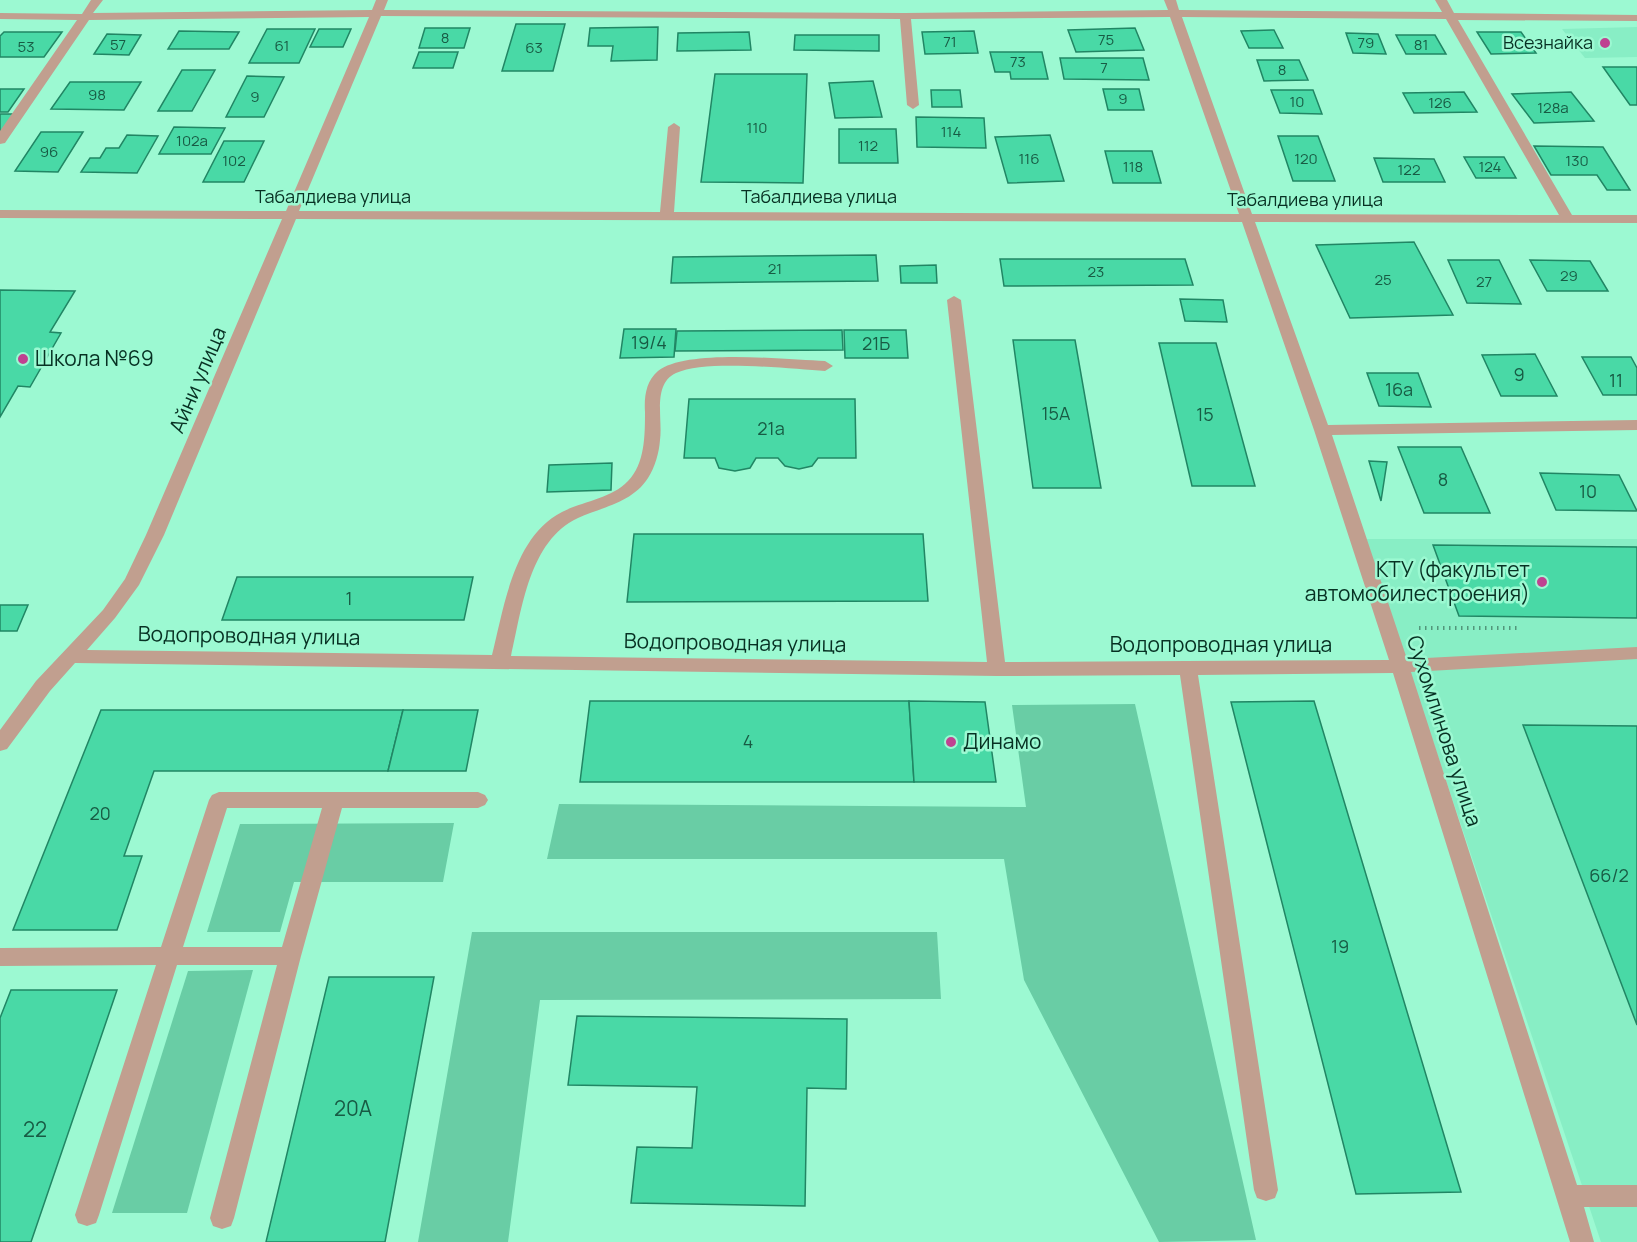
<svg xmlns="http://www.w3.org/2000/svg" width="1637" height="1242" font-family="Manrope,sans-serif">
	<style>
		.built { fill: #88eec5 }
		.green { fill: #69cda5 }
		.building { fill: #49d9a6; stroke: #218664; stroke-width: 1.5 }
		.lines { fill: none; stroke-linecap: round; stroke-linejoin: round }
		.path { stroke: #52967b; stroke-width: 4; stroke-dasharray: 1.5 4.5; stroke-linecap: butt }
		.minor { fill: #c19f8f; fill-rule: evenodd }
		.poi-dot { fill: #bf4291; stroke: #9cf9d2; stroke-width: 2 }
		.labels { text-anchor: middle; stroke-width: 5; stroke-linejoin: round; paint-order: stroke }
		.far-number-label { font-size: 15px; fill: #185b44 }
		.far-poi-label { font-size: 18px; fill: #073123; stroke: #9cf9d2; text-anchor: end }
		.far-street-label { font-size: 18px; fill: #073123; stroke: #9cf9d2 }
		.number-label { font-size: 18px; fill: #185b44 }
		.poi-label { font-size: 21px; fill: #073123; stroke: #9cf9d2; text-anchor: start }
		.street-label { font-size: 21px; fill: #073123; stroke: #9cf9d2 }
		.near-number-label { font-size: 21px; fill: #185b44 }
	</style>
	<rect width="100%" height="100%" fill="#9cf9d2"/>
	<g class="built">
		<polygon points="1637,27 1637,57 1585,58 1562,29"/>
		<polygon points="1365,539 1637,539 1637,1242 1601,1242"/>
	</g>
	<g class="green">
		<polygon points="1135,704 1256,1240 1159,1242 1024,980 1004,859 547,859 559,804 1026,807 1012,705"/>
		<polygon points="454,823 443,882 294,882 280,932 207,932 240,824"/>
		<polygon points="472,932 937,932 941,999 540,1000 508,1242 418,1242"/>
		<polygon points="253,970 187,1213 112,1213 188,971"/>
	</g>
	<g class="building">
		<polygon points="516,24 565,24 553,71 502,71"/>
		<polygon points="658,27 657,60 611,61 613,46 588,46 590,28"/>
		<polygon points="425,28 470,28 464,48 419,48"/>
		<polygon points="1135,28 1144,50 1076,52 1068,30"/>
		<polygon points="267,29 315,29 299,63 249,63"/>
		<polygon points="319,29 351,29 343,47 310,47"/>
		<polygon points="1274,30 1283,48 1249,48 1241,31"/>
		<polygon points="179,31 239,32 229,49 168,49"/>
		<polygon points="974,31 978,53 925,54 922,32"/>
		<polygon points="4,32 62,32 44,57 0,57 0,36"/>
		<polygon points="749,32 751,50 677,51 678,33"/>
		<polygon points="1477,32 1521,32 1536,53 1491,54"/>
		<polygon points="1346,33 1378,34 1386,54 1353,53"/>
		<polygon points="107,34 141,35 129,55 94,54"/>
		<polygon points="795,35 879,35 879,51 794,50"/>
		<polygon points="1396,35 1435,35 1446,54 1406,54"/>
		<polygon points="419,52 458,52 453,68 413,68"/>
		<polygon points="990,52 1042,52 1048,79 1011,79 1010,72 995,72"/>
		<polygon points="1060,58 1143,58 1149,80 1064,79"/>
		<polygon points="1257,60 1299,60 1308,80 1264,81"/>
		<polygon points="1603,67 1637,67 1637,105 1630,105"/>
		<polygon points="182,70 215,70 192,111 158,111"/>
		<polygon points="715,74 807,74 803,183 701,182"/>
		<polygon points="247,76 284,77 264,117 226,117"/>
		<polygon points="873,81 882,117 835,118 829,83"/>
		<polygon points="70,82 141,82 124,110 51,109"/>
		<polygon points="0,89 24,89 8,112 0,112"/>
		<polygon points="1103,89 1139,89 1144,110 1108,110"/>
		<polygon points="931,90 960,90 962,107 932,107"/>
		<polygon points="1271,90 1313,90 1322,114 1280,113"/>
		<polygon points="1464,92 1477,112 1414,113 1403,93"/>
		<polygon points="1571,92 1594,121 1534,123 1512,94"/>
		<polygon points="0,114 15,114 0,138"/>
		<polygon points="916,117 984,118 986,148 917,147"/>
		<polygon points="174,127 225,128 211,154 159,154"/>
		<polygon points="839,129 896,129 898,163 839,163"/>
		<polygon points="41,132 83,132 58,172 15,171"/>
		<polygon points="127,135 158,136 137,173 81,172 90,158 100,158 106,148 119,148"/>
		<polygon points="1050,135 1064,181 1008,183 995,137"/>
		<polygon points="1278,136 1318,136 1335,181 1293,181"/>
		<polygon points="224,141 264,141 244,182 203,182"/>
		<polygon points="1534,146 1603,147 1630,190 1607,190 1597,175 1551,175"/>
		<polygon points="1105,151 1152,151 1161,183 1113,183"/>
		<polygon points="1464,157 1504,157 1516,178 1476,178"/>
		<polygon points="1374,158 1434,159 1445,182 1383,182"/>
		<polygon points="1414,242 1453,315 1350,318 1316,245"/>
		<polygon points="876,255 878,281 671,283 673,257"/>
		<polygon points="1000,259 1185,259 1193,285 1004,286"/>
		<polygon points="1448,260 1499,260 1521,304 1467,303"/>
		<polygon points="1530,260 1590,261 1608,291 1547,291"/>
		<polygon points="936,265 937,283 901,283 900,266"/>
		<polygon points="0,290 75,291 50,332 61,333 30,387 18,386 0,417"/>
		<polygon points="1180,299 1223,300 1227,322 1185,321"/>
		<polygon points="624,329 676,329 674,357 620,358"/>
		<polygon points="842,330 843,350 675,351 677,331"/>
		<polygon points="844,330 906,330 908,358 845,358"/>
		<polygon points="1013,340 1075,340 1101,488 1033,488"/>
		<polygon points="1159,343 1216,343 1255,486 1192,486"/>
		<polygon points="1535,354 1557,396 1501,396 1482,355"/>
		<polygon points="1582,357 1631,357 1637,368 1637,395 1603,395"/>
		<polygon points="1367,373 1418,373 1431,407 1379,406"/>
		<polygon points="689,399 855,399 856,458 818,458 812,466 799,469 785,466 778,458 756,458 750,468 735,471 719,468 715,458 684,458"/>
		<polygon points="1398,447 1461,447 1490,513 1424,513"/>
		<polygon points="1369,461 1387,462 1381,501"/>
		<polygon points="612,463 611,490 547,492 549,465"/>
		<polygon points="1540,473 1619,475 1637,511 1556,510"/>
		<polygon points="634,534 923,534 928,601 627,602"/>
		<polygon points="1433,545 1637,547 1637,618 1459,616"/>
		<polygon points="237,577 473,577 464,620 222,620"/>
		<polygon points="0,605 28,605 17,631 0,631"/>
		<polygon points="590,701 909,701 914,782 580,782"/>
		<polygon points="909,701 985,702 996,782 914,782"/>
		<polygon points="1314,701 1461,1192 1356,1194 1231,702"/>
		<polygon points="101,710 403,710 388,771 154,771 124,856 142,856 117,930 13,930"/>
		<polygon points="403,710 478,710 466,771 388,771"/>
		<polygon points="1523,725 1637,726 1637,1025"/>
		<polygon points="329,977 434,977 385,1242 266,1242"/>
		<polygon points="11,990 117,990 31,1242 0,1242 0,1018"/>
		<polygon points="577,1016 847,1019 846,1089 807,1088 805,1206 631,1203 637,1147 692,1148 697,1087 568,1085"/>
	</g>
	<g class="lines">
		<polyline class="path" points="1419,628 1519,628"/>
		<g class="minor">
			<path d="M 91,0 L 103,0 L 93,13 L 372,10 L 376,0 L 388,0 L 384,10 L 905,13 L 1168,10 L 1164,0 L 1176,0 L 1179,10 L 1442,12 L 1435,0 L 1447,0 L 1454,13 L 1637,15 L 1637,21 L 1458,20 L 1572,215 L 1637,215 L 1637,223 L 1255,222 L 1328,425 L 1637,420 L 1637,430 L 1332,435 L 1407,659 L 1637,647 L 1637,659 L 1411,672 L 1577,1185 L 1637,1185 L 1637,1207 L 1584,1207 L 1594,1242 L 1570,1242 L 1393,673 L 1198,675 L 1278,1190 L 1275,1198 L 1266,1201 L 1257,1198 L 1254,1190 L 1180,675 L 997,676 L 75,663 L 50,691 L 7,749 L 0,751 L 0,730 L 36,681 L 103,610 L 125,579 L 146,535 L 282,219 L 0,218 L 0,210 L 286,211 L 369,17 L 89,20 L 5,143 L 0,144 L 0,131 L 77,20 L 0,19 L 0,13 L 82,14 ZM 381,16 L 900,19 L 907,105 L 913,109 L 919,105 L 911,19 L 1170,17 L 1239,214 L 674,212 L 680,127 L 674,123 L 668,127 L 660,212 L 299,211 ZM 1182,17 L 1446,19 L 1559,215 L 1252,214 ZM 296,219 L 1242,222 L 1314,430 L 1389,660 L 1005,662 L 961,300 L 954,296 L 947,300 L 987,662 L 511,656 C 522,609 529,541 578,518 C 602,507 632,503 648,478 C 655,467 659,453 660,440 C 663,419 652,384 676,373 C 706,359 789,369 825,371 L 833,366 L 825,361 C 788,360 687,348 658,371 C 646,381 644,397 645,412 C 645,435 645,464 628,481 C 611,499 583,501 562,512 C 513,537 504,608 492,655 L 87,650 L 115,618 L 139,585 L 164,535 Z"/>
			<path d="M 219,792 L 478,792 L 485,795 L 488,800 L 485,805 L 478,808 L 342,808 L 301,956 L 234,1218 L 231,1226 L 222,1229 L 213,1226 L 210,1218 L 277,965 L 177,965 L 99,1215 L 96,1223 L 87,1226 L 78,1223 L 75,1215 L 156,965 L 0,966 L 0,948 L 161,947 L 209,800 L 212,795 ZM 227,808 L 322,808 L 282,947 L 183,947 Z"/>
		</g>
	</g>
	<g class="poi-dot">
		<circle cx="1605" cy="43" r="6"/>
		<circle cx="23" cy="359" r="6"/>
		<circle cx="1542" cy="582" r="6"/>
		<circle cx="951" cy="742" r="6"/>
	</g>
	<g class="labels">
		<g class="far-number-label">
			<text x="445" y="43">8</text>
			<text x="1106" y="45">75</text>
			<text x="950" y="47">71</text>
			<text x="1366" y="48">79</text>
			<text x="118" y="50">57</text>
			<text x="1421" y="50">81</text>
			<text x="282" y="51">61</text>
			<text x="26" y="52">53</text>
			<text x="534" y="53">63</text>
			<text x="1018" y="67">73</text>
			<text x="1104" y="73">7</text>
			<text x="1282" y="75">8</text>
			<text x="97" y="100">98</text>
			<text x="255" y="102">9</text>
			<text x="1123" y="104">9</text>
			<text x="1297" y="107">10</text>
			<text x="1440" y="108">126</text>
			<text x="1553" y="113">128а</text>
			<text x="757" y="133">110</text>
			<text x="951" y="137">114</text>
			<text x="192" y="146">102а</text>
			<text x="868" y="151">112</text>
			<text x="49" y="157">96</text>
			<text x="1029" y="164">116</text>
			<text x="1306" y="164">120</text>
			<text x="234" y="166">102</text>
			<text x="1577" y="166">130</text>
			<text x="1133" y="172">118</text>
			<text x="1490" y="172">124</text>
			<text x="1409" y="175">122</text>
			<text x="775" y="274">21</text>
			<text x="1096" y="277">23</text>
			<text x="1569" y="281">29</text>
			<text x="1383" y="285">25</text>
			<text x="1484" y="287">27</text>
		</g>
		<g class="far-poi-label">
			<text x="1593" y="49">Всезнайка</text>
		</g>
		<g class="far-street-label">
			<text x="333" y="203">Табалдиева улица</text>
			<text x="819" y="203">Табалдиева улица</text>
			<text x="1305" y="206">Табалдиева улица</text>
		</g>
		<g class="number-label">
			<text x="649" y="349">19/4</text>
			<text x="876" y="350">21Б</text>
			<text x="1519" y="381">9</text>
			<text x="1616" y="387">11</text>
			<text x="1399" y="396">16а</text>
			<text x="1056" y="420">15А</text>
			<text x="1205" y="421">15</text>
			<text x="771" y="435">21а</text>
			<text x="1443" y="486">8</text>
			<text x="1588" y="498">10</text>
			<text x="349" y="605">1</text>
			<text x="748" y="748">4</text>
			<text x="100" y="820">20</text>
			<text x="1609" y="882">66/2</text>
			<text x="1340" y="953">19</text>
		</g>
		<g class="poi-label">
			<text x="35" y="366">Школа №69</text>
			<text x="1530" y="577" text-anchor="end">КТУ (факультет<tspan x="1530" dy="24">автомобилестроения)</tspan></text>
			<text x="963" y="749">Динамо</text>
		</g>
		<g class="street-label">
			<text transform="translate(198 380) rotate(-67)" y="7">Айни улица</text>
			<text transform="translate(249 636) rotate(1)" y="7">Водопроводная улица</text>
			<text transform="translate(735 643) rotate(1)" y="7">Водопроводная улица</text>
			<text x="1221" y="652">Водопроводная улица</text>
			<text transform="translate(1444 731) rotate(72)" y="7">Сухомлинова улица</text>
		</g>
		<g class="near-number-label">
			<text x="353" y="1116">20А</text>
			<text x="35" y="1137">22</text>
		</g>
	</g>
</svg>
